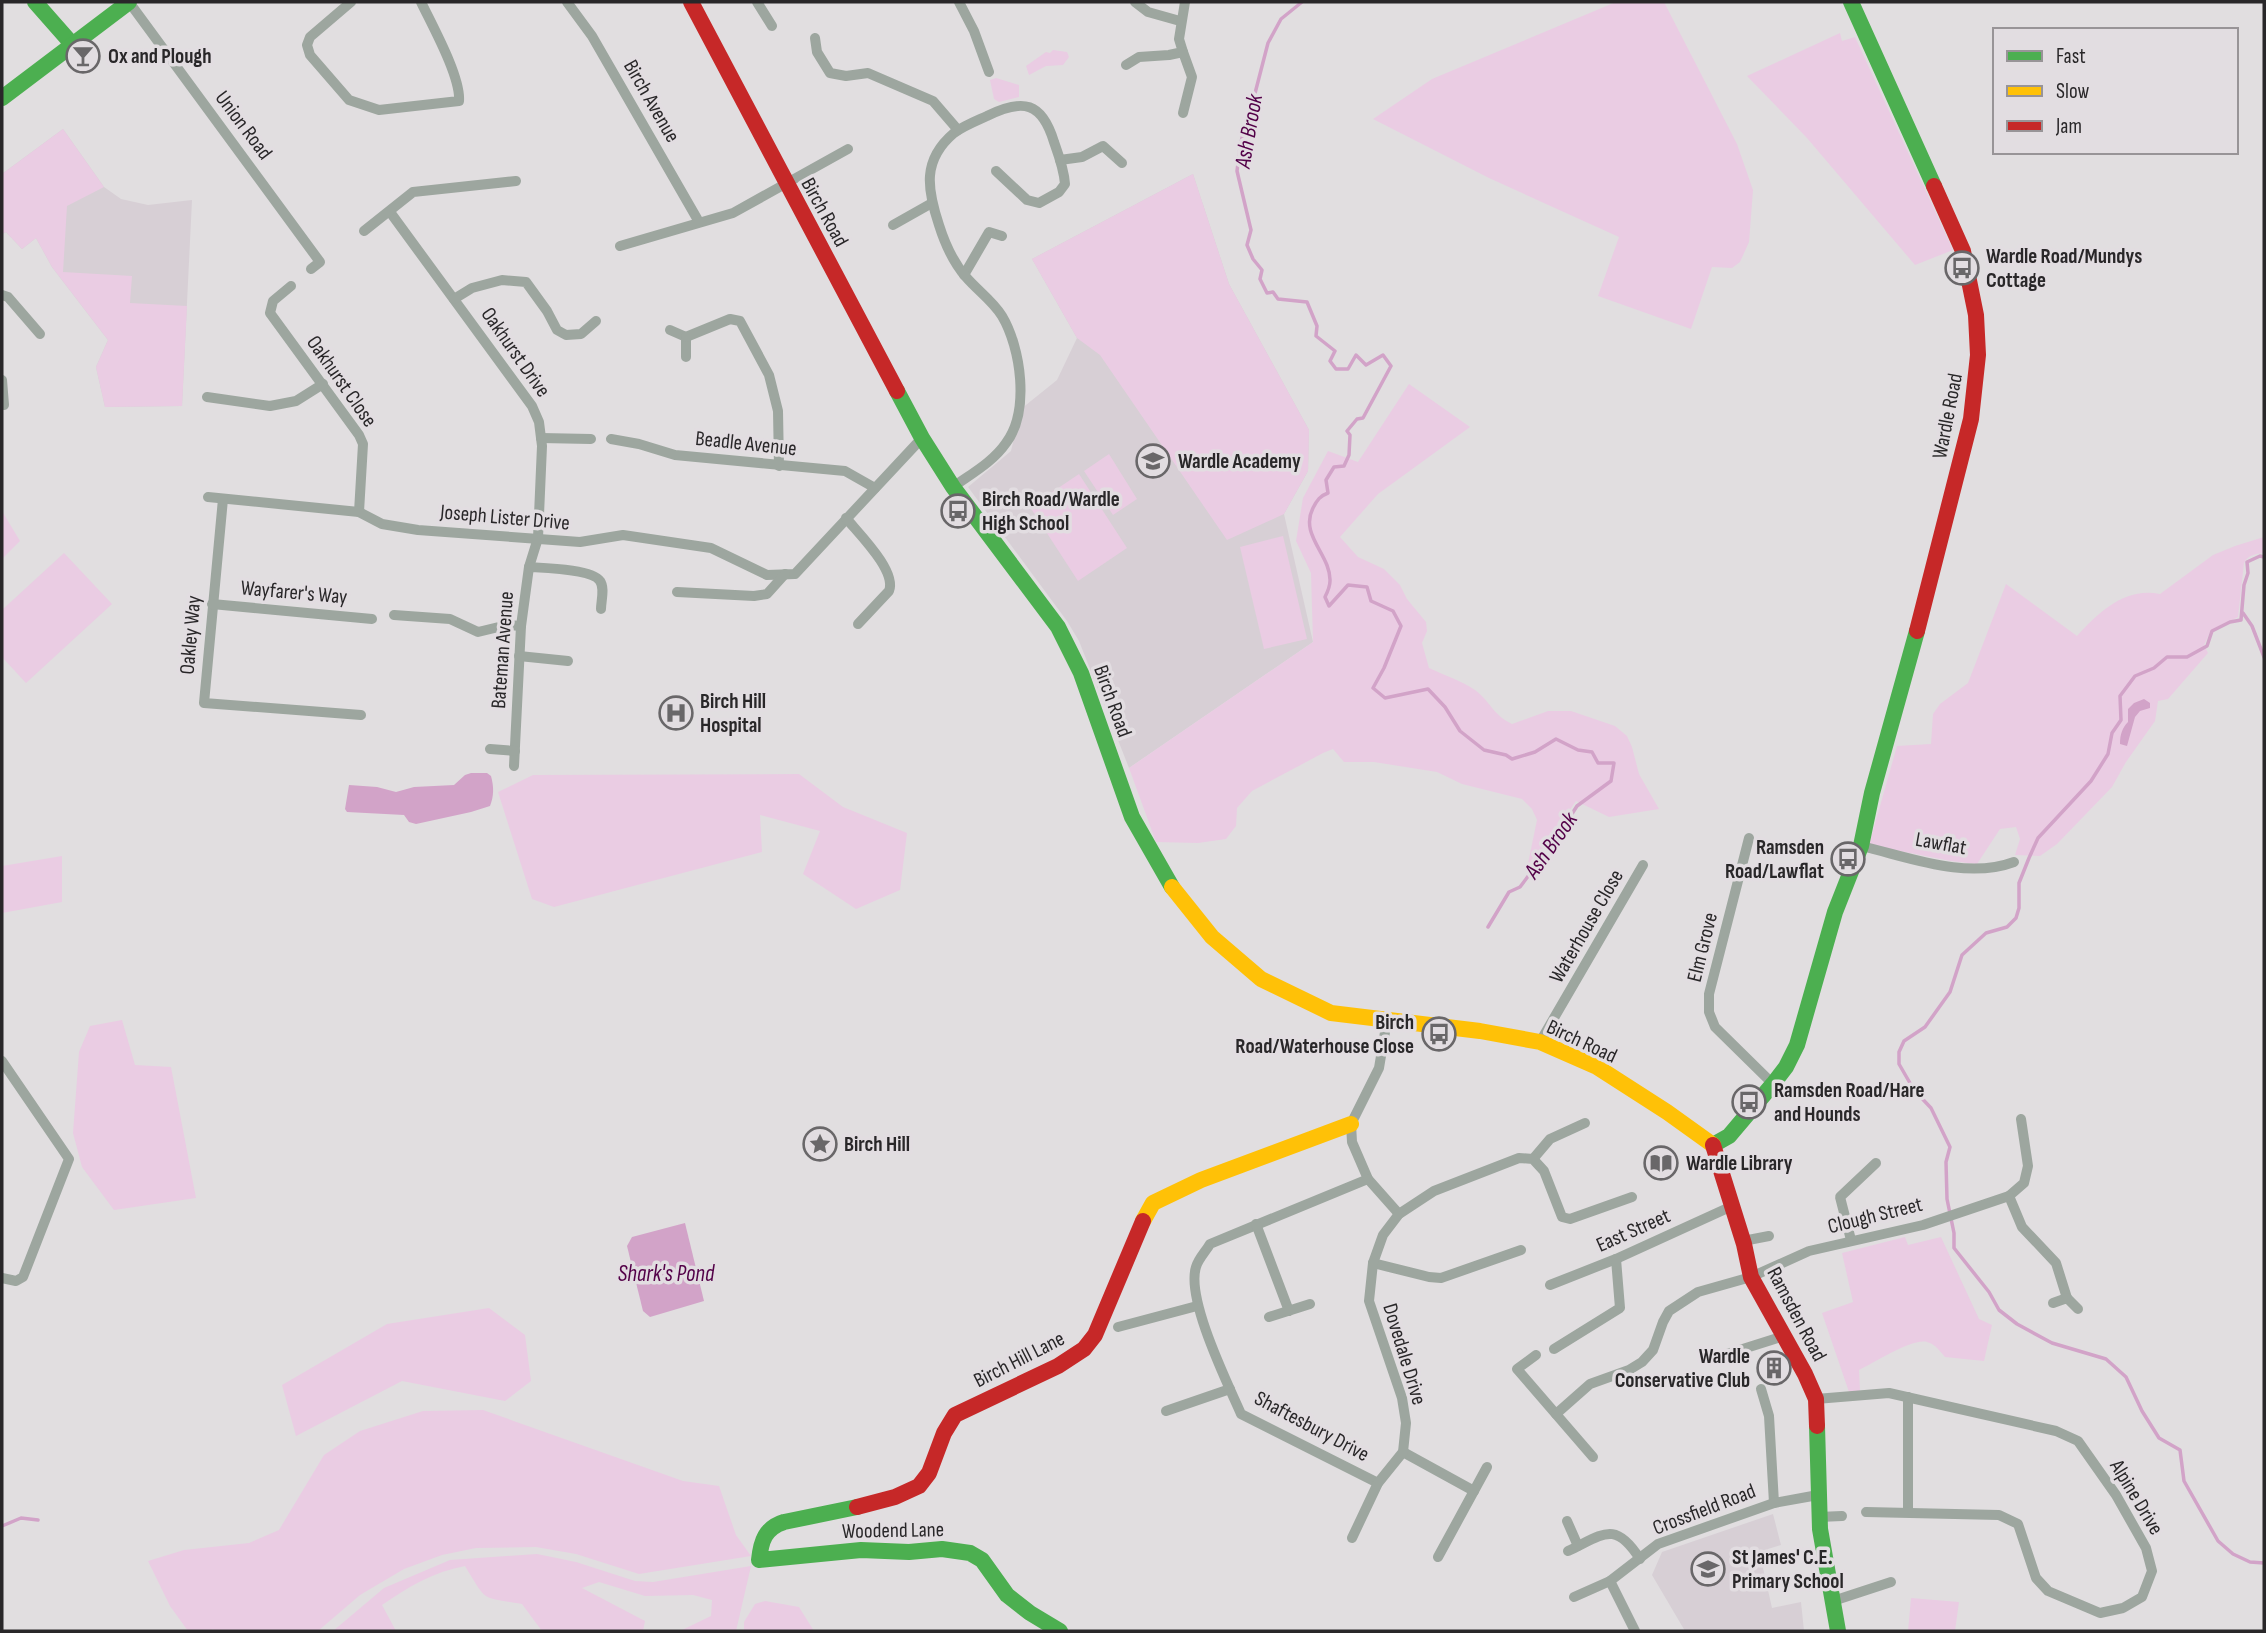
<svg xmlns="http://www.w3.org/2000/svg" width="2266" height="1633" font-family="'Sofia Sans Condensed',sans-serif">
	<style>
		.built { fill: #d7cfd5 }
		.green { fill: #eacce3 }
		.water { fill: #d2a3c8 }
		.lines { fill: none; stroke-linecap: round; stroke-linejoin: round }
		.stream { stroke: #d2a3c8; stroke-width: 3.5 }
		.street { stroke: #9da69f; stroke-width: 10 }
		.fast { stroke: #4caf50; stroke-width: 16 }
		.slow { stroke: #ffc107; stroke-width: 16 }
		.jam { stroke: #c62828; stroke-width: 16 }
		.labels { text-anchor: middle; stroke-width: 7; stroke-linejoin: round; paint-order: stroke }
		.poi-label { font-size: 21px; font-weight: bold; fill: #292729; stroke: #e2dde1; text-anchor: start }
		.street-label { font-size: 21px; fill: #292729; stroke: #e2dde1 }
		.water-label { font-size: 23px; font-style: italic; fill: #530148; stroke: #e2dde1 }
	</style>
	<rect width="100%" height="100%" fill="#e1dee0"/>
	<g class="built">
		<polygon points="63,129 104,187 121,199 148,205 192,200 182,406 105,407 96,367 108,340 52,267 36,238 22,249 6,232 2,234 2,174"/>
		<polygon points="1193,174 1229,284 1309,430 1308,471 1284,514 1313,642 1129,768 1079,641 1067,621 968,487 1011,451 1021,409 1057,380 1077,338 1032,259"/>
		<polygon points="1773,1514 1781,1545 1768,1549 1761,1559 1772,1608 1801,1602 1804,1631 1685,1631 1652,1575 1662,1552"/>
	</g>
	<g class="green">
		<polygon points="1616,2 1664,2 1737,144 1753,190 1749,242 1740,262 1732,268 1712,267 1691,329 1598,296 1619,237 1489,178 1373,119 1432,79"/>
		<polygon points="1840,33 1842,41 1855,37 1953,250 1915,265 1807,138 1747,76"/>
		<polygon points="1053,50 1067,52 1069,57 1063,65 1046,66 1029,75 1026,66 1046,52 1050,53"/>
		<polygon points="996,78 1019,85 1019,97 999,102 994,99 990,80"/>
		<polygon points="63,129 104,187 67,206 63,272 132,276 130,303 187,306 182,406 105,407 96,367 108,340 52,267 36,238 22,249 6,232 2,234 2,174"/>
		<polygon points="1193,174 1229,284 1309,430 1308,471 1284,514 1227,540 1100,355 1077,338 1032,259"/>
		<path d="M 1409,384 L 1470,427 L 1378,494 L 1340,537 L 1358,557 L 1384,569 L 1400,585 L 1407,599 L 1426,622 L 1427,631 L 1422,643 L 1429,668 C 1444,675 1462,681 1475,690 C 1491,702 1492,714 1512,724 L 1548,711 L 1571,711 L 1615,726 L 1627,736 L 1632,747 L 1639,774 L 1659,809 L 1609,817 L 1576,801 L 1526,873 L 1537,820 L 1532,809 L 1522,799 L 1462,784 L 1437,772 L 1374,762 L 1344,762 L 1333,749 L 1323,753 L 1252,791 L 1237,808 L 1236,826 L 1226,839 L 1198,843 L 1156,842 L 1129,768 L 1313,642 L 1311,573 L 1296,541 L 1303,498 L 1328,451 L 1358,462 Z"/>
		<polygon points="1109,454 1137,499 1113,515 1084,471"/>
		<polygon points="1079,474 1127,548 1078,581 1030,507"/>
		<polygon points="2,511 20,541 2,559"/>
		<polygon points="1283,536 1307,639 1264,649 1240,547"/>
		<path d="M 2264,537 L 2264,553 C 2255,554 2248,555 2244,563 L 2238,617 L 2210,632 L 2204,645 L 2208,653 L 2168,699 L 2158,701 L 2155,721 L 2126,762 L 2112,787 L 2057,844 L 2040,856 L 2015,855 L 2020,839 L 2016,827 L 2000,829 L 1977,864 L 1951,861 L 1869,845 L 1897,746 L 1931,744 L 1933,714 L 1940,704 L 1968,683 L 2006,584 L 2077,636 C 2099,612 2125,587 2160,594 L 2213,555 L 2235,546 Z"/>
		<polygon points="64,553 112,604 26,683 2,657 2,610"/>
		<polygon points="799,774 843,807 907,833 900,890 856,909 803,874 820,831 760,815 762,852 554,907 532,899 498,792 533,775"/>
		<polygon points="62,856 62,902 2,913 2,866"/>
		<polygon points="122,1020 135,1065 171,1067 196,1198 114,1210 82,1167 73,1133 79,1052 90,1026"/>
		<path d="M 1905,1237 L 1908,1245 L 1941,1237 L 1979,1319 L 1992,1325 L 1984,1361 L 1945,1357 C 1940,1351 1935,1344 1927,1342 C 1912,1338 1874,1363 1859,1370 L 1860,1391 L 1849,1392 L 1822,1313 L 1853,1302 L 1842,1253 Z"/>
		<polygon points="489,1308 525,1335 531,1381 505,1401 402,1381 296,1436 282,1385 387,1324"/>
		<polygon points="483,1410 683,1481 719,1486 736,1535 751,1556 639,1574 576,1554 536,1547 476,1548 442,1555 404,1569 360,1595 318,1631 214,1631 213,1629 211,1631 188,1631 170,1606 148,1561 184,1550 249,1543 279,1530 324,1455 360,1431 423,1411"/>
		<path d="M 537,1554 L 576,1562 L 635,1581 L 653,1582 L 751,1566 L 736,1631 L 680,1631 L 711,1616 L 712,1600 L 693,1595 L 645,1596 L 599,1582 L 582,1588 L 645,1621 L 643,1631 L 542,1631 L 522,1604 C 480,1597 487,1602 465,1566 C 433,1572 408,1587 382,1605 L 396,1631 L 333,1631 L 384,1588 L 450,1560 Z"/>
		<polygon points="1911,1598 1959,1602 1955,1631 1908,1631"/>
		<polygon points="765,1601 799,1607 814,1631 744,1631 744,1622 755,1604"/>
	</g>
	<g class="water">
		<path d="M 2144,699 L 2150,703 L 2150,708 L 2140,711 L 2135,717 L 2127,746 L 2120,744 C 2120,735 2122,728 2128,722 L 2128,709 L 2134,703 Z"/>
		<path d="M 471,773 L 487,773 L 491,776 C 494,787 494,796 490,806 L 471,812 L 416,824 L 409,822 L 404,815 L 347,812 L 345,809 L 349,785 L 377,787 L 396,792 L 414,787 L 454,785 L 465,775 Z"/>
		<polygon points="685,1223 704,1301 650,1317 643,1311 627,1246 632,1237"/>
	</g>
	<g class="lines">
		<g class="stream">
			<path d="M 1302,2 L 1281,19 L 1268,43 L 1253,101 L 1245,122 L 1240,148 L 1237,171 L 1251,230 L 1247,245 L 1253,259 L 1262,270 L 1260,279 L 1267,293 L 1273,292 L 1278,299 L 1307,302 L 1317,326 L 1316,336 L 1335,351 L 1330,361 L 1336,369 L 1348,369 L 1356,355 L 1366,365 L 1383,355 L 1391,366 L 1363,418 L 1357,419 L 1347,431 L 1350,435 L 1349,455 L 1344,466 L 1334,467 L 1326,480 L 1328,493 C 1320,496 1317,500 1313,508 C 1299,535 1331,555 1330,581 C 1330,586 1327,593 1325,597 L 1329,606 L 1348,585 L 1367,587 L 1371,601 L 1393,611 L 1401,626 L 1384,668 L 1373,688 L 1385,698 L 1428,689 L 1445,707 L 1460,731 L 1484,750 L 1506,755 L 1512,759 L 1535,752 L 1556,739 L 1578,750 L 1592,752 L 1598,763 L 1614,763 L 1611,781 L 1577,806 L 1554,842 L 1520,887 L 1509,892 L 1488,927"/>
			<polyline points="2264,557 2260,556 2247,562 2248,573 2244,585 2241,620 2230,622 2212,631 2207,646 2187,657 2167,657 2154,668 2135,676 2120,696 2121,720 2112,733 2108,754 2091,781 2038,838 2029,858 2019,883 2019,908 2016,918 2007,927 1986,933 1962,955 1950,992 1925,1027 1904,1041 1899,1052 1899,1064 1914,1090 1931,1108 1950,1147 1946,1162 1947,1199 1954,1233 1954,1248 1989,1292 1999,1310 2017,1324 2052,1343 2106,1359 2126,1377 2142,1411 2159,1438 2180,1450 2184,1481 2218,1541 2233,1554 2250,1562 2264,1563"/>
			<polyline points="2243,613 2252,626 2264,657"/>
			<polyline points="2,1526 21,1518 38,1520"/>
		</g>
		<g class="street">
			<polyline points="129,2 320,262 311,269"/>
			<path d="M 351,2 L 310,37 L 307,45 L 310,55 L 349,100 L 379,110 L 459,101 C 461,77 432,25 421,2"/>
			<polyline points="567,2 592,36 699,222"/>
			<polyline points="757,2 772,26"/>
			<polyline points="959,2 974,31 989,72"/>
			<polyline points="1135,2 1148,12 1180,21"/>
			<polyline points="815,38 817,52 830,73 846,76 868,73 933,101 958,130"/>
			<polyline points="1126,65 1139,57 1169,55 1183,52 1179,39 1185,2"/>
			<polyline points="1183,113 1192,77 1183,52"/>
			<polyline points="1060,160 1082,157 1103,146 1122,163"/>
			<polyline points="390,212 532,406 539,422 542,446 538,538 529,567 521,626 514,766"/>
			<polyline points="893,225 932,203"/>
			<polyline points="364,231 413,192 516,181"/>
			<polyline points="620,246 733,213 848,149"/>
			<polyline points="964,275 989,232 1002,236"/>
			<polyline points="291,286 273,301 270,313 359,435 363,444 359,512"/>
			<polyline points="2,295 8,297 40,334"/>
			<polyline points="454,299 472,288 502,280 526,282 547,311 557,330 566,335 581,334 596,321"/>
			<polyline points="670,330 686,337 686,357"/>
			<polyline points="686,337 730,319 740,321 769,375 778,411 779,466"/>
			<polyline points="2,380 4,405"/>
			<polyline points="207,397 270,406 296,401 323,384"/>
			<polyline points="541,438 591,439"/>
			<polyline points="611,439 639,444 675,455 845,471 875,488"/>
			<path d="M 953,487 C 971,474 993,462 1006,443 C 1030,411 1021,348 1002,316 C 993,301 977,290 966,277 C 952,261 945,244 939,225 C 927,189 922,160 954,133 C 963,126 976,121 987,116 C 1023,98 1042,102 1054,142 C 1059,156 1064,169 1065,184 L 1059,192 L 1039,203 L 1027,200 L 996,171"/>
			<polyline points="208,497 359,512 382,524 418,530 580,542 623,535 711,548 767,575 795,574 922,438"/>
			<polyline points="223,499 204,703 361,715"/>
			<path d="M 846,518 C 859,534 897,571 889,591 L 858,624"/>
			<path d="M 529,567 C 544,568 592,569 600,581 C 605,588 601,601 601,609"/>
			<polyline points="677,592 754,596 767,594 785,574"/>
			<polyline points="212,604 372,619"/>
			<polyline points="394,615 450,619 478,632 507,625 521,626"/>
			<polyline points="519,656 568,661"/>
			<polyline points="490,749 515,751"/>
			<polyline points="1749,838 1709,994 1709,1012 1715,1027 1773,1084"/>
			<path d="M 1861,846 C 1909,857 1966,880 2014,862"/>
			<polyline points="1387,1020 1379,1068 1351,1124 1352,1142 1368,1179 1399,1214"/>
			<polyline points="1540,1042 1643,865"/>
			<polyline points="2,1061 69,1159 23,1277 16,1281 2,1278"/>
			<polyline points="2021,1119 2028,1166 2024,1183 2009,1196 2022,1227 2056,1263 2067,1298"/>
			<polyline points="1533,1159 1550,1139 1585,1123"/>
			<path d="M 1368,1179 L 1210,1244 C 1206,1251 1198,1259 1196,1267 C 1186,1299 1227,1382 1241,1414 L 1378,1483"/>
			<polyline points="1256,1224 1289,1311"/>
			<polyline points="1851,1240 1840,1197 1876,1163"/>
			<polyline points="1743,1241 1769,1236"/>
			<polyline points="1373,1263 1429,1277 1441,1278 1521,1250"/>
			<polyline points="1550,1285 1616,1259 1730,1207"/>
			<polyline points="2053,1303 2067,1298 2078,1309"/>
			<polyline points="1269,1317 1310,1304"/>
			<polyline points="1118,1327 1197,1306"/>
			<polyline points="1554,1349 1620,1308 1616,1259"/>
			<polyline points="1536,1355 1517,1369 1593,1457"/>
			<polyline points="1708,1360 1784,1336"/>
			<polyline points="1761,1389 1769,1416 1774,1503"/>
			<polyline points="1908,1397 1908,1512"/>
			<polyline points="1816,1399 1889,1393 2056,1431 2078,1441 2116,1495 2146,1548 2152,1571 2142,1597 2123,1608 2100,1613 2048,1591 2036,1578 2018,1524 1999,1515 1866,1512"/>
			<polyline points="1166,1411 1230,1389"/>
			<polyline points="1556,1414 1590,1384 1629,1370 1642,1362 1653,1350 1663,1322 1669,1311 1698,1292 1751,1277 1809,1251 1923,1225 2009,1196"/>
			<polyline points="1403,1452 1474,1491"/>
			<polyline points="1819,1517 1842,1516"/>
			<polyline points="1567,1521 1578,1546"/>
			<polyline points="1352,1538 1378,1483 1403,1452 1406,1423 1402,1398 1369,1301 1373,1263 1383,1235 1399,1214 1434,1191 1519,1158 1533,1159 1544,1171 1562,1217 1570,1219 1632,1197"/>
			<path d="M 1568,1551 C 1604,1534 1615,1520 1640,1559"/>
			<polyline points="1438,1557 1487,1467"/>
			<polyline points="1610,1581 1635,1631"/>
			<polyline points="1574,1597 1610,1581 1658,1544 1774,1503 1818,1495"/>
			<polyline points="1833,1601 1891,1582"/>
		</g>
		<g class="fast">
			<polyline points="35,2 72,44"/>
			<polyline points="1851,2 1934,186"/>
			<polyline points="2,98 129,2"/>
			<polyline points="897,391 922,438 953,487 1058,627 1081,673 1132,817 1172,887"/>
			<polyline points="1713,1145 1729,1136 1773,1084 1786,1067 1797,1045 1835,912 1861,846 1872,793 1917,631"/>
			<polyline points="1817,1426 1820,1529 1838,1631"/>
			<path d="M 857,1507 L 784,1522 C 765,1528 761,1541 759,1560 L 861,1550 L 909,1552 L 942,1549 L 970,1553 L 982,1560 L 1007,1595 L 1030,1613 L 1060,1631"/>
		</g>
		<g class="slow">
			<polyline points="1172,887 1212,937 1261,979 1331,1013 1480,1031 1540,1042 1597,1067 1667,1112 1713,1145"/>
			<polyline points="1143,1221 1153,1203 1201,1180 1351,1124"/>
		</g>
		<g class="jam">
			<polyline points="691,2 897,391"/>
			<polyline points="1917,631 1971,419 1978,355 1976,315 1963,251 1934,186"/>
			<polyline points="1713,1145 1744,1244 1751,1277 1805,1374 1816,1399 1817,1426"/>
			<polyline points="857,1507 895,1497 919,1486 929,1473 944,1433 955,1415 1058,1366 1084,1349 1095,1335 1143,1221"/>
		</g>
	</g>
	<defs>
		<symbol id="bar-ring" viewBox="-11 -11 22 22"><circle r="9.5" fill="#e2dde1" stroke="#696769" stroke-width="1.5"/><path d="M-6-5H6L.8 .8V4.5H3.5V6h-7V4.5H-.8V.8Z" fill="#696769"/></symbol>
		<symbol id="bus-ring" viewBox="-11 -11 22 22"><circle r="9.5" fill="#e2dde1" stroke="#696769" stroke-width="1.5"/><path d="M-5-6H5V4H4V6H2V4H-2V6H-4V4H-5ZM-3.5-4V0h7V-4ZM-3.5 1.2v1.5H-2V1.2ZM2 1.2v1.5H3.5V1.2Z" fill="#696769"/></symbol>
		<symbol id="school-ring" viewBox="-11 -11 22 22"><circle r="9.5" fill="#e2dde1" stroke="#696769" stroke-width="1.5"/><path d="M0-5L7-2L0 1L-7-2ZM-4 1L0 2.5L4 1V4Q0 6-4 4Z" fill="#696769"/></symbol>
		<symbol id="hospital-ring" viewBox="-11 -11 22 22"><circle r="9.5" fill="#e2dde1" stroke="#696769" stroke-width="1.5"/><path d="M-5-5h3v3.5h4V-5h3V5h-3V1.5h-4V5h-3Z" fill="#696769"/></symbol>
		<symbol id="sight-ring" viewBox="-11 -11 22 22"><circle r="9.5" fill="#e2dde1" stroke="#696769" stroke-width="1.5"/><path d="M0-6L1.8-2.2L6-1.7L2.9 1.2L3.7 5.4L0 3.3L-3.7 5.4L-2.9 1.2L-6-1.7L-1.8-2.2Z" fill="#696769"/></symbol>
		<symbol id="library-ring" viewBox="-11 -11 22 22"><circle r="9.5" fill="#e2dde1" stroke="#696769" stroke-width="1.5"/><path d="M-6-4Q-3-5.5-.7-3.5V5Q-3 3-6 4ZM6-4Q3-5.5 .7-3.5V5Q3 3 6 4Z" fill="#696769"/></symbol>
		<symbol id="building-ring" viewBox="-11 -11 22 22"><circle r="9.5" fill="#e2dde1" stroke="#696769" stroke-width="1.5"/><path d="M-4-6H4V6H1V3H-1V6H-4ZM-2.5-4.3h1.7v1.8h-1.7ZM.8-4.3h1.7v1.8H.8ZM-2.5-1h1.7V.8h-1.7ZM.8-1h1.7V.8H.8Z" fill="#696769"/></symbol>
	</defs>
	<g fill-rule="evenodd">
		<use href="#bar-ring" x="64" y="37" width="38" height="38"/>
		<use href="#bus-ring" x="1943" y="249" width="38" height="38"/>
		<use href="#school-ring" x="1134" y="442" width="38" height="38"/>
		<use href="#bus-ring" x="939" y="492" width="38" height="38"/>
		<use href="#hospital-ring" x="657" y="694" width="38" height="38"/>
		<use href="#bus-ring" x="1829" y="840" width="38" height="38"/>
		<use href="#bus-ring" x="1420" y="1015" width="38" height="38"/>
		<use href="#bus-ring" x="1730" y="1083" width="38" height="38"/>
		<use href="#sight-ring" x="801" y="1125" width="38" height="38"/>
		<use href="#library-ring" x="1642" y="1144" width="38" height="38"/>
		<use href="#building-ring" x="1755" y="1349" width="38" height="38"/>
		<use href="#school-ring" x="1689" y="1550" width="38" height="38"/>
	</g>
	<g class="labels">
		<g class="poi-label">
			<text x="108" y="63">Ox and Plough</text>
			<text x="1986" y="263">Wardle Road/Mundys<tspan x="1986" dy="24">Cottage</tspan></text>
			<text x="1178" y="468">Wardle Academy</text>
			<text x="982" y="506">Birch Road/Wardle<tspan x="982" dy="24">High School</tspan></text>
			<text x="700" y="708">Birch Hill<tspan x="700" dy="24">Hospital</tspan></text>
			<text x="1824" y="854" text-anchor="end">Ramsden<tspan x="1824" dy="24">Road/Lawflat</tspan></text>
			<text x="1414" y="1029" text-anchor="end">Birch<tspan x="1414" dy="24">Road/Waterhouse Close</tspan></text>
			<text x="1774" y="1097">Ramsden Road/Hare<tspan x="1774" dy="24">and Hounds</tspan></text>
			<text x="844" y="1151">Birch Hill</text>
			<text x="1686" y="1170">Wardle Library</text>
			<text x="1750" y="1363" text-anchor="end">Wardle<tspan x="1750" dy="24">Conservative Club</tspan></text>
			<text x="1732" y="1564">St James' C.E.<tspan x="1732" dy="24">Primary School</tspan></text>
		</g>
		<g class="street-label">
			<text transform="translate(652 101) rotate(60)" y="7">Birch Avenue</text>
			<text transform="translate(244 125) rotate(53)" y="7">Union Road</text>
			<text transform="translate(825 212) rotate(61)" y="7">Birch Road</text>
			<text transform="translate(516 352) rotate(55)" y="7">Oakhurst Drive</text>
			<text transform="translate(342 381) rotate(55)" y="7">Oakhurst Close</text>
			<text transform="translate(1947 416) rotate(-79)" y="7">Wardle Road</text>
			<text transform="translate(746 443) rotate(6)" y="7">Beadle Avenue</text>
			<text transform="translate(505 517) rotate(5)" y="7">Joseph Lister Drive</text>
			<text transform="translate(294 592) rotate(5)" y="7">Wayfarer's Way</text>
			<text transform="translate(190 635) rotate(-85)" y="7">Oakley Way</text>
			<text transform="translate(502 650) rotate(-86)" y="7">Bateman Avenue</text>
			<text transform="translate(1113 701) rotate(70)" y="7">Birch Road</text>
			<text transform="translate(1941 843) rotate(10)" y="7">Lawflat</text>
			<text transform="translate(1586 926) rotate(-60)" y="7">Waterhouse Close</text>
			<text transform="translate(1702 947) rotate(-76)" y="7">Elm Grove</text>
			<text transform="translate(1582 1041) rotate(25)" y="7">Birch Road</text>
			<text transform="translate(1875 1215) rotate(-14)" y="7">Clough Street</text>
			<text transform="translate(1633 1230) rotate(-24)" y="7">East Street</text>
			<text transform="translate(1797 1314) rotate(62)" y="7">Ramsden Road</text>
			<text transform="translate(1405 1354) rotate(73)" y="7">Dovedale Drive</text>
			<text transform="translate(1019 1359) rotate(-27)" y="7">Birch Hill Lane</text>
			<text transform="translate(1312 1426) rotate(28)" y="7">Shaftesbury Drive</text>
			<text transform="translate(2137 1497) rotate(59)" y="7">Alpine Drive</text>
			<text transform="translate(1704 1509) rotate(-21)" y="7">Crossfield Road</text>
			<text transform="translate(893 1530) rotate(-1)" y="7">Woodend Lane</text>
		</g>
		<g class="water-label">
			<text transform="translate(1248 131) rotate(-80)" y="8">Ash Brook</text>
			<text transform="translate(1550 845) rotate(-55)" y="8">Ash Brook</text>
			<text x="666" y="1281">Shark's Pond</text>
		</g>
	</g>
	<rect width="2266" height="1633" fill="none" stroke="#292729" stroke-width="7"/>
	<rect x="1993" y="28" width="245" height="126" fill="#e2dde1" stroke="#989497" stroke-width="2"/>
	<rect x="2007" y="51" width="35" height="10" fill="#4caf50" stroke="#989497" stroke-width="2"/>
	<text x="2056" y="63" font-size="21" fill="#292729">Fast</text>
	<rect x="2007" y="86" width="35" height="10" fill="#ffc107" stroke="#989497" stroke-width="2"/>
	<text x="2056" y="98" font-size="21" fill="#292729">Slow</text>
	<rect x="2007" y="121" width="35" height="10" fill="#c62828" stroke="#989497" stroke-width="2"/>
	<text x="2056" y="133" font-size="21" fill="#292729">Jam</text>
</svg>
